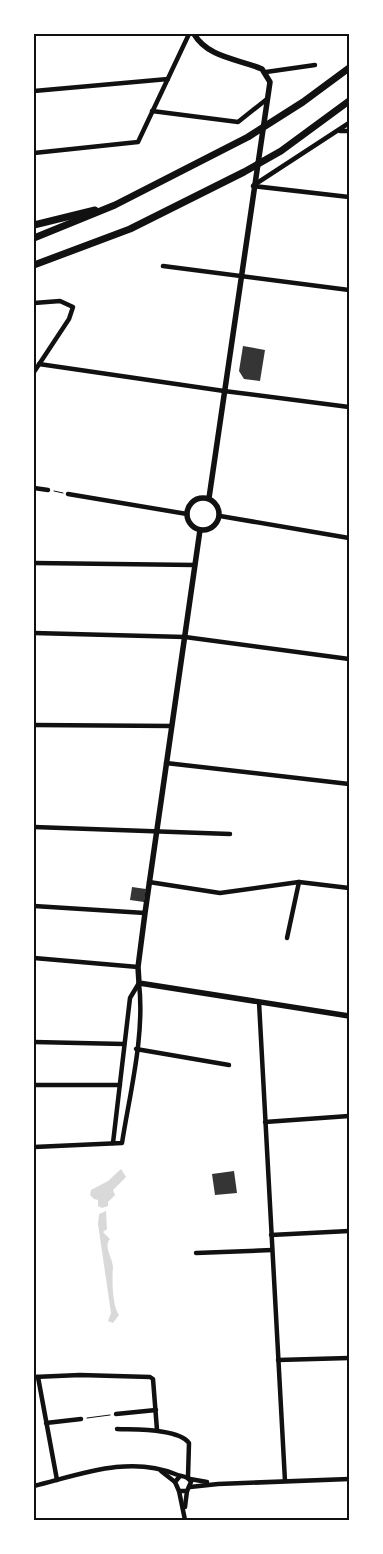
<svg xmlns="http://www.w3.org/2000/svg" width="383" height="1554" font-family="'Work Sans',sans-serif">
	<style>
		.water { fill: #d9d9d9 }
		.building { fill: #353535 }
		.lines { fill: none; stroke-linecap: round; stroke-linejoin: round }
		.path { stroke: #111; stroke-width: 1 }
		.minor { stroke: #111; stroke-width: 4.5 }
		.secondary { stroke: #111; stroke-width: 5.5 }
		.trunk { stroke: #111; stroke-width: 7 }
		.neatline { fill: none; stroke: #111; stroke-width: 2 }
	</style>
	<rect width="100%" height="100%" fill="#fff"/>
	<g class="water">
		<polygon points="121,1169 126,1177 113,1190 115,1195 108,1202 108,1206 102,1208 98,1206 98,1200 94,1199 90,1195 91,1190 108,1181"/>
		<path d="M 106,1211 L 107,1229 L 103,1232 L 110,1239 C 103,1247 113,1258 113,1268 C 112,1278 112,1306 119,1315 L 113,1323 L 108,1321 L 111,1313 L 98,1224 L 99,1214 Z"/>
	</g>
	<g class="building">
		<polygon points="243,346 265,350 260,381 244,379 239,371"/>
		<polygon points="132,887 146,889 144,902 130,900"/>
		<polygon points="234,1171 237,1193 215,1195 212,1174"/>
	</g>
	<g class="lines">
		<g class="path">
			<polyline points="54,491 63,493"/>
			<polyline points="87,1418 110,1415"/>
		</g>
		<g class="minor">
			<polyline points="266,72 315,65"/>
			<polyline points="34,91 168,79"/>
			<polyline points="152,111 238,122 267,99"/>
			<polyline points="340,131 349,131"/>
			<polyline points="34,153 138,142 189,34"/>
			<polyline points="254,185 349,123"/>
			<polyline points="253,186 349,197"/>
			<polyline points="163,266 349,290"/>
			<polyline points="34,303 60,301 73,307 69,319 34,372"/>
			<polyline points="39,364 224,391 349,407"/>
			<polyline points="34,488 48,490"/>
			<polyline points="68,494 187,514"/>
			<polyline points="220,516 349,538"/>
			<polyline points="34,563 195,565"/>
			<polyline points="34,633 185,637 349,659"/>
			<polyline points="34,725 172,726"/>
			<polyline points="166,763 349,784"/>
			<polyline points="34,827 230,834"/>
			<polyline points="149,882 220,893 299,882 349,888"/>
			<polyline points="34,906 145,913"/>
			<polyline points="287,938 299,882"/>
			<polyline points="34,958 138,967"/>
			<polyline points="259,1002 285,1481"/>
			<polyline points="34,1042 124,1044"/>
			<polyline points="136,1049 229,1065"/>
			<polyline points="34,1085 120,1085"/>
			<polyline points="265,1122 349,1116"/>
			<polyline points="113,1143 130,998 139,983"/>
			<path d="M 34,1147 L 122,1143 C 130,1092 145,1035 139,983"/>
			<polyline points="271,1235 349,1231"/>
			<polyline points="196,1253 272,1250"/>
			<polyline points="278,1360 349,1358"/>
			<polyline points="34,1377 80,1375 150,1377 153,1379 157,1430"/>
			<polyline points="38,1377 57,1480"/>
			<polyline points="116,1414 156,1410"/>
			<polyline points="46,1423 81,1419"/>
			<path d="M 117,1429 C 134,1430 178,1428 189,1443 L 188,1477"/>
			<polyline points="161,1471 175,1482"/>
			<polyline points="190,1479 207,1482"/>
			<path d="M 34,1486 C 79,1475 129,1455 175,1474 C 182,1477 187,1475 191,1482 L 187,1491 L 179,1491 L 175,1482 L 180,1476"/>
			<polyline points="190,1487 218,1484 349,1479"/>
			<polyline points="179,1491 185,1520"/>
			<polyline points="185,1507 187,1491"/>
		</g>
		<g class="secondary">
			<path d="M 194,34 C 208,58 239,59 262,69 L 270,82 L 209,498"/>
			<circle cx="203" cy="514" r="16"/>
			<polyline points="200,530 145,913 138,967 139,983 349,1016"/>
		</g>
		<g class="trunk">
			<polyline points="34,225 95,210"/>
			<polyline points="34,238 115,205 248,137 303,102 349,68"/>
			<polyline points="34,265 130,229 244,172 281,151 349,101"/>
		</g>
	</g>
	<rect width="383" height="1554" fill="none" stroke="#ffffff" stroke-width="70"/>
	<rect x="35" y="35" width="313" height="1484" class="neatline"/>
</svg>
